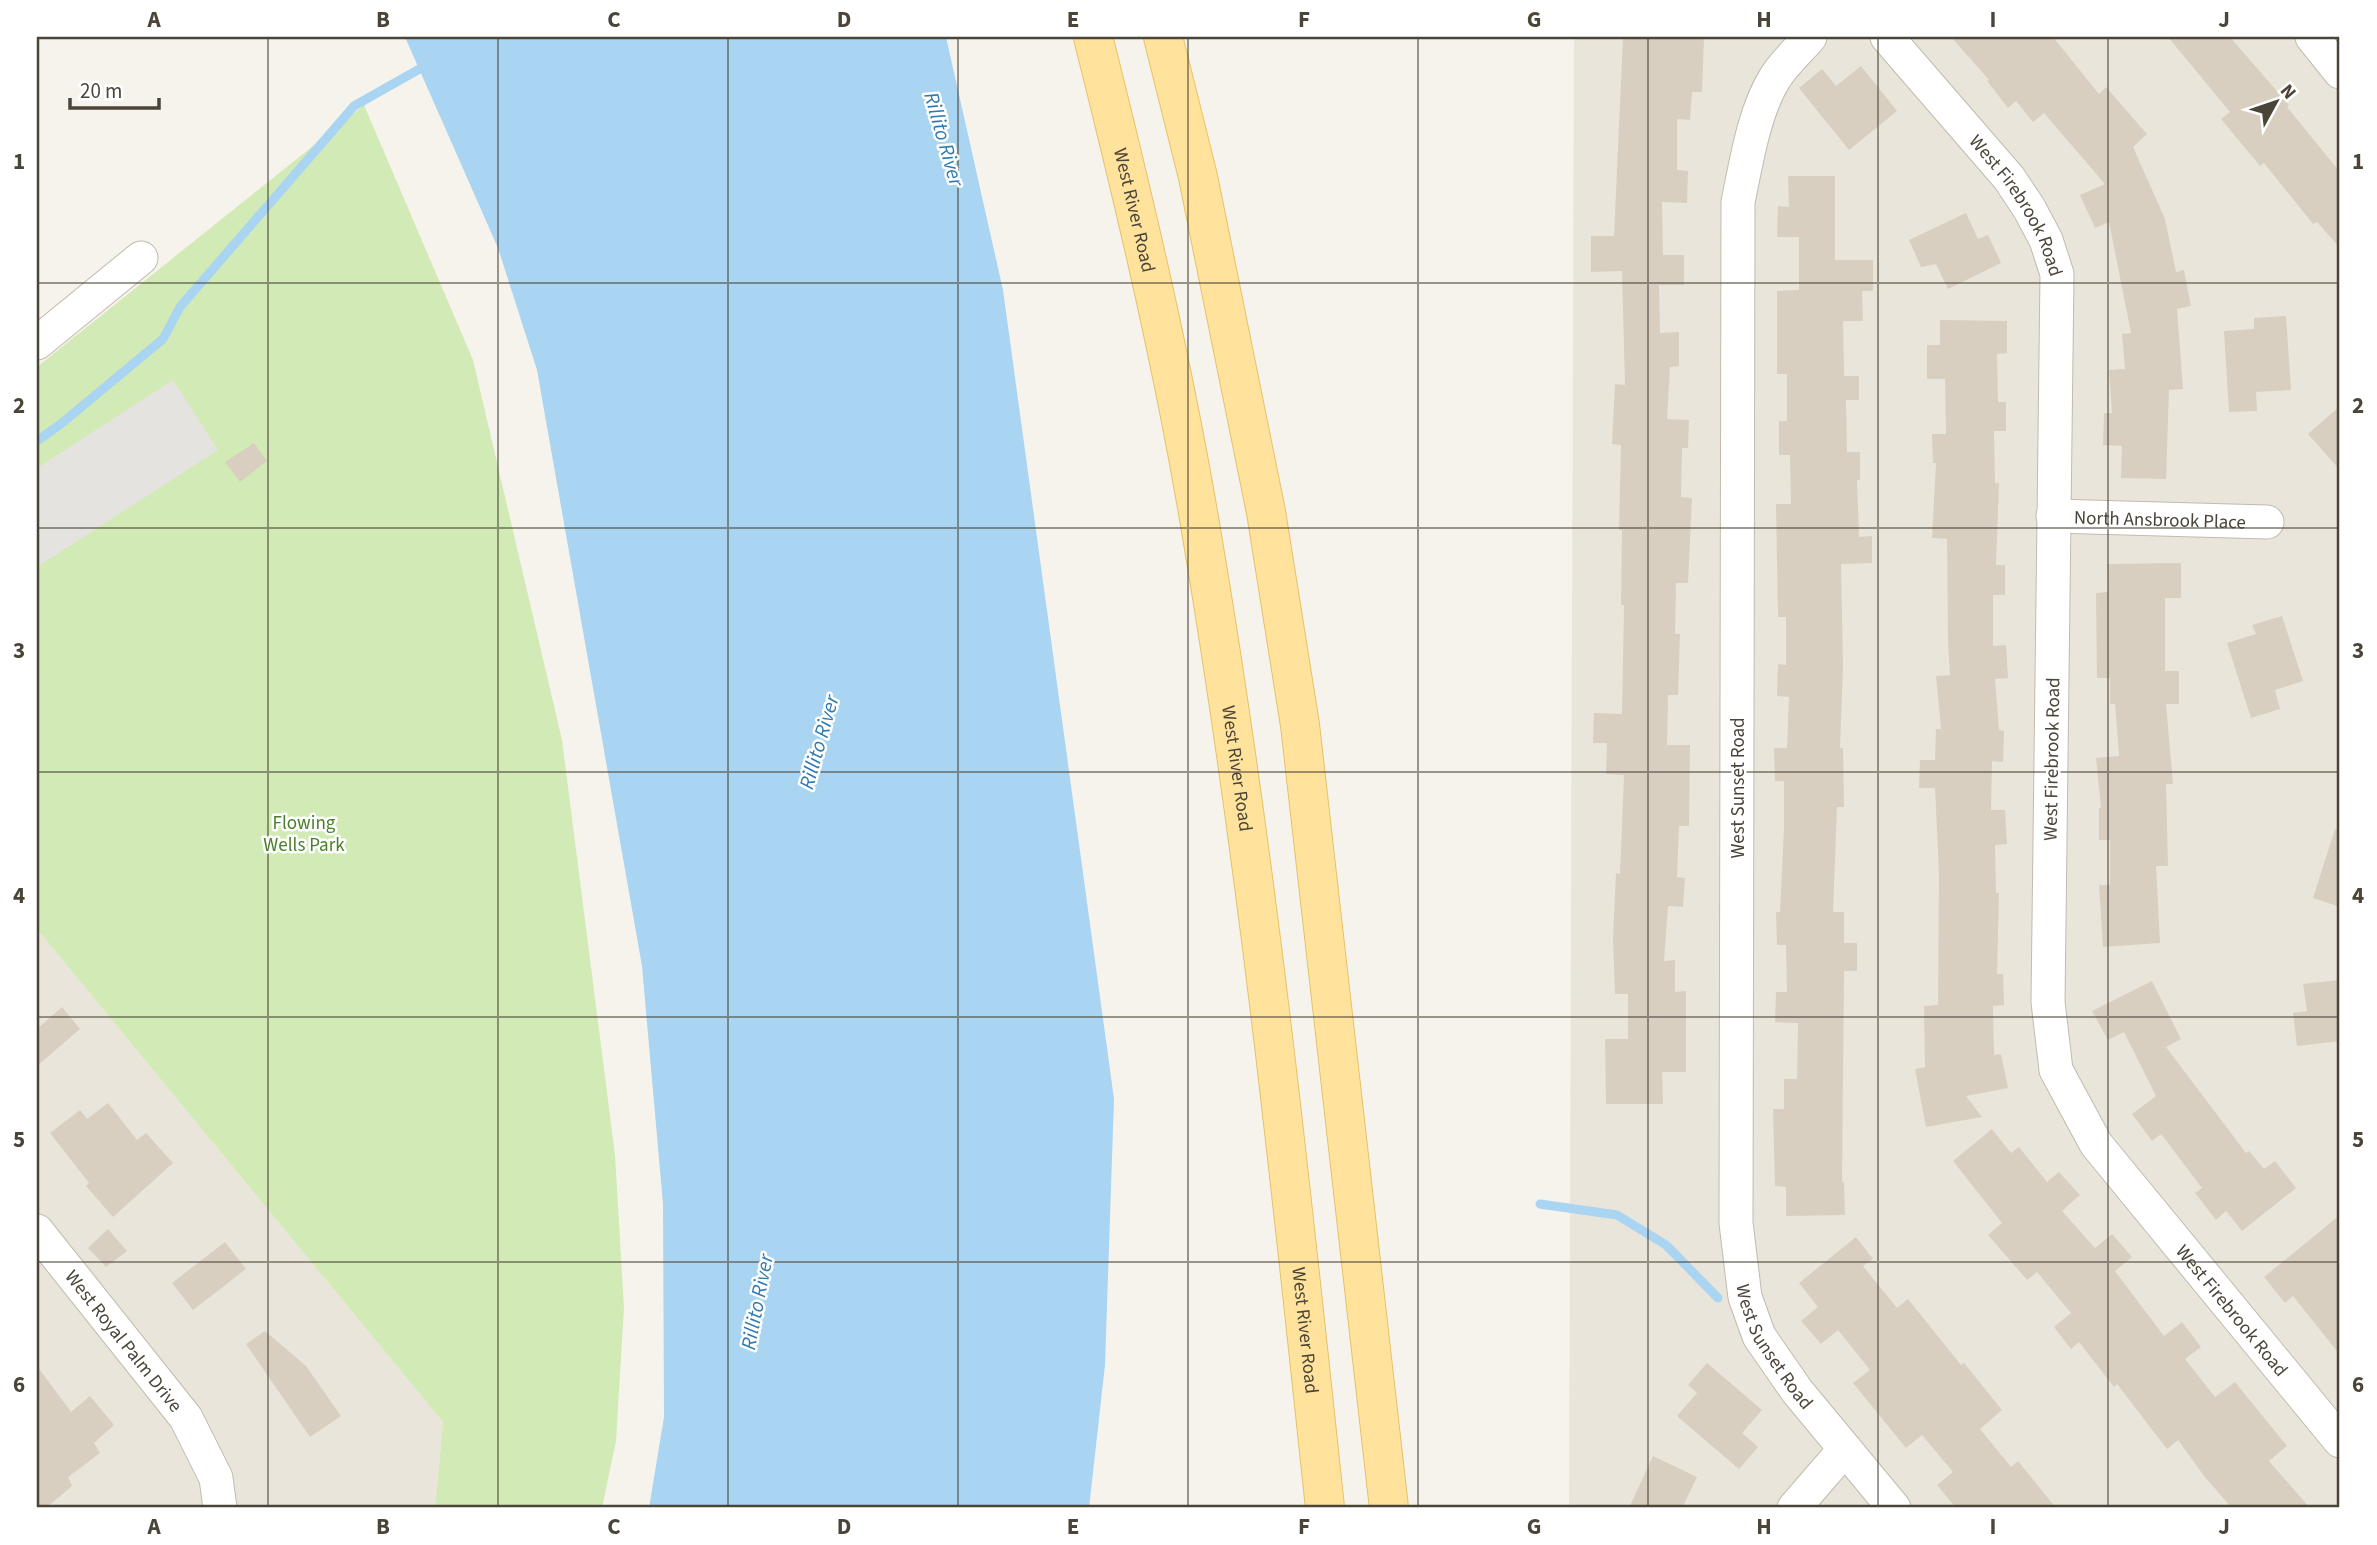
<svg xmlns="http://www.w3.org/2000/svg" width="2377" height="1545" font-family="'Source Sans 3',sans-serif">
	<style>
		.residential { fill: #eae5da }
		.green { fill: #d2eab5 }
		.parking { fill: #e5e3e0 }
		.water { fill: #a9d4f2 }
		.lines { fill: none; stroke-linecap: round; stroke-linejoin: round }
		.stream { stroke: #a9d4f2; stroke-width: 9 }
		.building { fill: #d8cfc1 }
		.street-casing { stroke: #c2bbae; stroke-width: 35 }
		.primary-casing { stroke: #e6c16a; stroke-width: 40 }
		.street { stroke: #fff; stroke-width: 33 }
		.primary { stroke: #ffe39c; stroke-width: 38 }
		.grid { fill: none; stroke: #4b4439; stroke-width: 2; stroke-opacity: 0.55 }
		.labels { text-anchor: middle; stroke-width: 5; stroke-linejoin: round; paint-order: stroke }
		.street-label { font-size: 19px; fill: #4b4439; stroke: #fff }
		.park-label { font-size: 19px; fill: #4a7f2a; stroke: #fff }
		.water-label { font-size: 21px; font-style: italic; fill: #2e7ab2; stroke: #fff }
		.neatline { fill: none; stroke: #4b4439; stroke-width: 2.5 }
		.grid-label { font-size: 23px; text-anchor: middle; font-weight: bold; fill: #4b4439 }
	</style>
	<rect width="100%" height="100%" fill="#f6f3ec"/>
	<g class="residential">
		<polygon points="1574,37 2340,37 2340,1508 1569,1508"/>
		<polygon points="37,929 443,1422 435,1508 37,1508"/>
	</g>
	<polygon class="green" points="364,105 473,360 562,740 615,1155 624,1308 616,1441 602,1508 435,1508 443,1422 37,929 37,367"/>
	<polygon class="parking" points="173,380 218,450 37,567 37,468"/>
	<polygon class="water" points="405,37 946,37 1003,290 1114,1099 1105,1365 1089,1508 649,1508 664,1417 663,1204 642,966 537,370 498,248"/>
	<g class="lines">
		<g class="stream">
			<polyline points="37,441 62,423 163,339 180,307 354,106 430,63"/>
			<polyline points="1540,1204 1617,1215 1666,1245 1718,1298"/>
		</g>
	</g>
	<g class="building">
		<polygon points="1623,37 1704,37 1702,92 1692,92 1690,120 1677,119 1677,170 1688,171 1687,203 1662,202 1663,255 1684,255 1684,285 1659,285 1660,333 1679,332 1679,366 1670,367 1667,419 1689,420 1688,448 1682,448 1681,497 1692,498 1688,583 1676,583 1675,634 1680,634 1678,695 1668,695 1667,745 1690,745 1689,826 1679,826 1677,877 1685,878 1683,907 1668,906 1664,961 1675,960 1675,992 1686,991 1686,1072 1662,1072 1663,1104 1606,1104 1605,1039 1628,1039 1628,994 1615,994 1613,938 1616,873 1620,874 1624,775 1606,774 1607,743 1593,743 1594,713 1622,714 1624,605 1621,605 1622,530 1619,530 1621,445 1612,444 1615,384 1625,385 1622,271 1591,272 1591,236 1614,236"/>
		<polygon points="1951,37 2053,37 2099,94 2106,87 2147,134 2133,147 2165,219 2176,272 2184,270 2191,306 2177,309 2183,389 2169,390 2166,479 2121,478 2122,446 2103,445 2104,413 2112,413 2109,370 2125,369 2122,334 2131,333 2109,222 2095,228 2080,195 2105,184 2044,113 2033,122 2016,101 2008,108 1987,81 1989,80"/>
		<polygon points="2168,37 2230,37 2289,105 2287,107 2340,172 2340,248 2317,222 2313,224 2264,163 2260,166 2221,119 2230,112"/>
		<polygon points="1861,66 1897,111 1849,150 1799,88 1822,69 1836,86"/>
		<polygon points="1788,176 1835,176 1835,260 1873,260 1873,291 1862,291 1863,321 1843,321 1844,376 1859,376 1859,400 1846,400 1847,452 1860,452 1860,480 1857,480 1859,537 1872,536 1872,563 1841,564 1843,667 1840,748 1843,748 1844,807 1837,807 1833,912 1844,912 1844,943 1857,943 1857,971 1844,971 1842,1182 1844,1182 1845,1215 1786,1216 1786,1187 1775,1186 1773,1109 1784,1109 1784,1079 1797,1079 1798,1023 1775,1022 1776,992 1787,992 1786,945 1777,945 1776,912 1780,912 1784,829 1784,781 1775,781 1774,748 1787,748 1789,697 1777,696 1778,664 1786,665 1786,617 1778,617 1776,504 1791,504 1790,455 1779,455 1779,421 1787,421 1787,374 1777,374 1777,291 1799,290 1799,237 1777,237 1778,206 1789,207"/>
		<polygon points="1966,213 1978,239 1988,235 2001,263 1948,289 1936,264 1921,267 1909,240"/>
		<polygon points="2286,316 2291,390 2256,392 2257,411 2229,412 2224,331 2254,329 2254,318"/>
		<polygon points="1940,320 2007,321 2007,353 1997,354 1998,402 2006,402 2006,431 1994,431 1995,483 1999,483 1996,565 2005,565 2005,595 1993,595 1993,646 2006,645 2008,678 1995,679 1999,730 2004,731 2003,762 1992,761 1991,810 2005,810 2007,844 1995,845 1996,893 1999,893 1997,974 2003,974 2004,1005 1993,1006 1994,1055 2001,1054 2008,1088 1966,1096 1982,1117 1926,1127 1915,1069 1925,1067 1924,1006 1938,1005 1939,873 1935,788 1919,788 1920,760 1935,760 1936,729 1941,729 1936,676 1950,675 1948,642 1947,539 1932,538 1936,463 1933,463 1932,434 1946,434 1945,379 1927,379 1927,345 1940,345"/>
		<polygon points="2340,406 2340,470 2308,434"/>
		<polygon points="254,443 267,461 240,482 225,462"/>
		<polygon points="2181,563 2181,598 2165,598 2165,671 2179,671 2179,704 2166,704 2173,784 2166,784 2168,866 2156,866 2160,943 2103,947 2099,885 2110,885 2110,840 2099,840 2099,808 2101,808 2096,758 2119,756 2115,704 2110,704 2110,678 2097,678 2096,593 2108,592 2107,564"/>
		<polygon points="2282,616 2303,681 2275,690 2280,709 2251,718 2227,643 2256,634 2252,625"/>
		<polygon points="2335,829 2340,830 2340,907 2313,898"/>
		<polygon points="2340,980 2340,1041 2297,1046 2293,1013 2307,1011 2303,984"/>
		<polygon points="2152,981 2181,1039 2166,1047 2246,1153 2249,1151 2264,1169 2275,1161 2296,1188 2242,1231 2226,1211 2216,1220 2195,1193 2202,1188 2161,1134 2152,1141 2132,1114 2156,1096 2124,1032 2108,1040 2092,1011"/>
		<polygon points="62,1007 80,1029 37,1066 37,1029"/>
		<polygon points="108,1103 137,1140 146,1133 173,1163 113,1217 86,1186 89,1183 50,1133 80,1110 87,1119"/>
		<polygon points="1992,1129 2011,1153 2019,1147 2047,1182 2059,1172 2080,1195 2062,1211 2095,1248 2112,1234 2132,1257 2115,1271 2164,1336 2182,1322 2201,1347 2185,1359 2215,1397 2235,1382 2287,1446 2269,1461 2310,1508 2232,1508 2204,1476 2178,1440 2167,1449 2117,1384 2114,1387 2079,1342 2071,1349 2054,1327 2071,1313 2037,1272 2027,1280 1988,1235 2002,1223 1953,1161"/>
		<polygon points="2340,1215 2340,1355 2293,1296 2285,1303 2264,1277"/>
		<polygon points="108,1229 127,1251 106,1267 88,1248"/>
		<polygon points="1856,1237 1873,1259 1863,1266 1897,1308 1908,1299 1961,1365 1964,1363 2002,1410 1980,1429 2011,1467 2018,1461 2056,1508 1956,1508 1937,1485 1953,1472 1922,1435 1906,1448 1853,1383 1870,1370 1838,1330 1821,1344 1801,1321 1818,1307 1799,1283"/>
		<polygon points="225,1242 246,1269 193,1310 172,1283"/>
		<polygon points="265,1331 306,1366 341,1416 310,1437 246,1344"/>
		<polygon points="1707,1363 1762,1410 1742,1433 1758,1447 1739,1469 1677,1416 1697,1393 1688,1385"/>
		<polygon points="37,1366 71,1412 90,1396 114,1425 94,1443 100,1453 68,1477 72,1486 46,1508 37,1508"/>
		<polygon points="1653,1456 1697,1477 1682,1508 1629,1508"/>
	</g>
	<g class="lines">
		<defs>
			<g id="street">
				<path id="s1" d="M 1810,37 C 1799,50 1784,63 1775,78 C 1754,111 1746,164 1738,202 L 1736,1223 L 1745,1297 L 1759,1336 L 1797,1391 L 1894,1508"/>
				<path id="s2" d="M 1887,37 L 2009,178 L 2029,208 L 2046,240 L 2057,274 L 2048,1002 L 2056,1070 L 2096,1144 L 2340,1441"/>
				<polyline points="2312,37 2340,72"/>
				<polyline points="37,343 141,258"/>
				<path id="s3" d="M 2053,516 L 2267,522"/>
				<path id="s4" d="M 37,1231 L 186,1418 L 216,1478 L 220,1508"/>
				<polyline points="1794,1508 1845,1449"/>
			</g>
			<g id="primary">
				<path id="s5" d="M 1093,37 C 1135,204 1175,372 1203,542 C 1257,862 1291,1186 1325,1508"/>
				<polyline points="1163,37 1198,177 1266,512 1300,725 1389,1508"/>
			</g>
		</defs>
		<use href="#street" class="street-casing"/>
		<use href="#primary" class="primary-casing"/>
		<use href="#street" class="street"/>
		<use href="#primary" class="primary"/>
	</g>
	<path class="grid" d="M 268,37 L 268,1508M 498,37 L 498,1508M 728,37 L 728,1508M 958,37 L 958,1508M 1188,37 L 1188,1508M 1418,37 L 1418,1508M 1648,37 L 1648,1508M 1878,37 L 1878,1508M 2108,37 L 2108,1508M 37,283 L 2340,283M 37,528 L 2340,528M 37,772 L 2340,772M 37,1017 L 2340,1017M 37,1262 L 2340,1262"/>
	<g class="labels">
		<g class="street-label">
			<text dy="7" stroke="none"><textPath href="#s2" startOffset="214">West Firebrook Road</textPath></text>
			<text dy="7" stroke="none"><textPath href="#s5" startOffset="178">West River Road</textPath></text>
			<text dy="7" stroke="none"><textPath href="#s3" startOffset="107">North Ansbrook Place</textPath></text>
			<text transform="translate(2051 759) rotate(-89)" y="7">West Firebrook Road</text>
			<text dy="7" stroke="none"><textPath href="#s5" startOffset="746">West River Road</textPath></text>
			<text transform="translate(1737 788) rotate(-90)" y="7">West Sunset Road</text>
			<text dy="7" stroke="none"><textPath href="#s2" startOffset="1390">West Firebrook Road</textPath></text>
			<text dy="7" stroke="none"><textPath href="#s5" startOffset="1312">West River Road</textPath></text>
			<text dy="7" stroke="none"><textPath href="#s4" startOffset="140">West Royal Palm Drive</textPath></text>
			<text dy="7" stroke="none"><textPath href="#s1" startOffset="1337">West Sunset Road</textPath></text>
		</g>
		<g class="park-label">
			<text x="304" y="829">Flowing<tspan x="304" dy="22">Wells Park</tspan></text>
		</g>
		<g class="water-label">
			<text transform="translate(944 139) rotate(74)" y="7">Rillito River</text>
			<text transform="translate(819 742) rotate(-74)" y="7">Rillito River</text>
			<text transform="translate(757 1302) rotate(-79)" y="7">Rillito River</text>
		</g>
	</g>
	<rect width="2377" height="1545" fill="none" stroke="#ffffff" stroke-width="77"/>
	<g transform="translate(2276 102) rotate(50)" stroke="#ffffff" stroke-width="5" paint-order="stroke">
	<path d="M0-5L12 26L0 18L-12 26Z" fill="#4b4439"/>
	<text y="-10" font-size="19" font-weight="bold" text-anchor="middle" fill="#4b4439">N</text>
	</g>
	<path d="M70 98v10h89v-10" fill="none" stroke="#4b4439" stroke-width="3.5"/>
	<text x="80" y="98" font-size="21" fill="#4b4439" stroke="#ffffff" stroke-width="5" paint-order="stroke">20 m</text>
	<rect x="38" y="38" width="2300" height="1468" class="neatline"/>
	<g class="grid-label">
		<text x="154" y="27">A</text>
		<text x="383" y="27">B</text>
		<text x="614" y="27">C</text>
		<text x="844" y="27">D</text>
		<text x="1073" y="27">E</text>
		<text x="1304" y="27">F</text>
		<text x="1534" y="27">G</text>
		<text x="1764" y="27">H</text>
		<text x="1993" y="27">I</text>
		<text x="2224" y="27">J</text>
		<text x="19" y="169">1</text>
		<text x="2358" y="169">1</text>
		<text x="19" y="413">2</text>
		<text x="2358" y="413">2</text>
		<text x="19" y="658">3</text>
		<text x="2358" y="658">3</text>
		<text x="19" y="903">4</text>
		<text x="2358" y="903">4</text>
		<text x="19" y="1147">5</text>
		<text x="2358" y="1147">5</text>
		<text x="19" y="1392">6</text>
		<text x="2358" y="1392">6</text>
		<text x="154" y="1534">A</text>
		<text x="383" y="1534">B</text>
		<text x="614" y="1534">C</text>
		<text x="844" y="1534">D</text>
		<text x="1073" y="1534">E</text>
		<text x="1304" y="1534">F</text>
		<text x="1534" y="1534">G</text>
		<text x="1764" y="1534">H</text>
		<text x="1993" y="1534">I</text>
		<text x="2224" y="1534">J</text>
	</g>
</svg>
